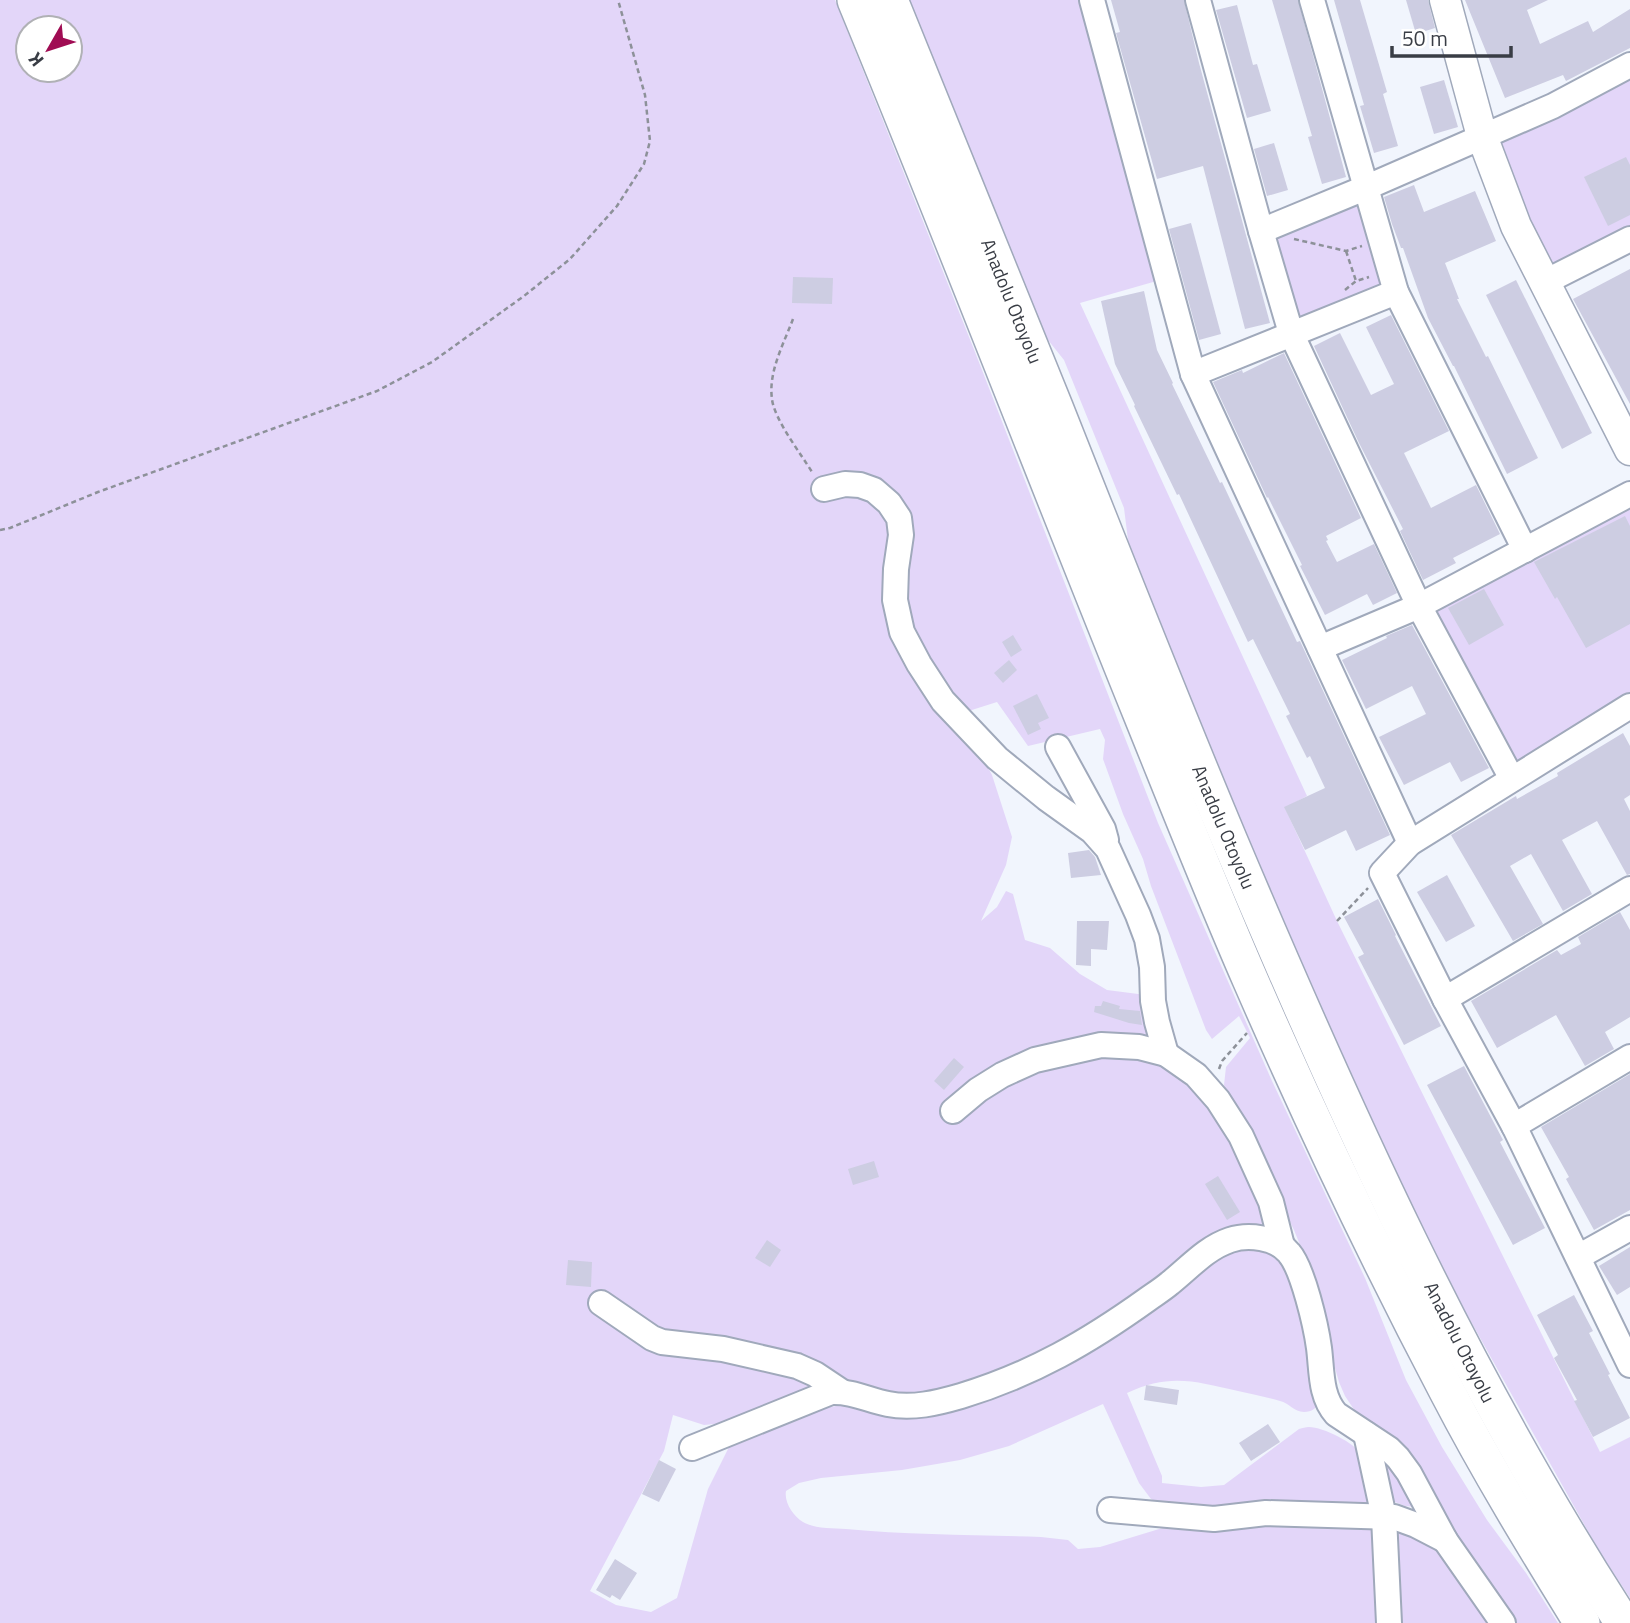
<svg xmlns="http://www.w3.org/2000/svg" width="1630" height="1623" font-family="'Titillium Web',sans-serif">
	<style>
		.green { fill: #e3d6f9; fill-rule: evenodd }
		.building { fill: #cdcde2 }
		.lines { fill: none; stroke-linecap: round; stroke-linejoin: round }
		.minor-casing { stroke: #a0a9bb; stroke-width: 28 }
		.major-casing { stroke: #a0a9bb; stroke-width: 33 }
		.highway-casing { stroke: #a0a9bb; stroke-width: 38 }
		.path { stroke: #8d9199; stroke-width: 2.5; stroke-dasharray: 5 3.5; stroke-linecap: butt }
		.minor { stroke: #fff; stroke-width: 24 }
		.major { stroke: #fff; stroke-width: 30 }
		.highway { stroke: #fff; stroke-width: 35 }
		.labels { text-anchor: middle; stroke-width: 6; stroke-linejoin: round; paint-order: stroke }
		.street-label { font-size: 19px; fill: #393d45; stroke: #fff }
	</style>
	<rect width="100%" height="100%" fill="#f1f5fd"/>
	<g class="green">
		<path d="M 0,0 L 835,0 L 975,352 L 1158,823 L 1272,1081 L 1365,1278 L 1406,1380 L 1442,1447 L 1487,1520 L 1526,1573 L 1558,1623 L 1509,1623 L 1464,1558 L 1428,1488 L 1400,1445 L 1355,1411 L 1345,1396 L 1339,1382 L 1331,1354 L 1322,1300 L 1294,1230 L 1241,1125 L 1224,1085 L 1226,1067 L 1250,1038 L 1239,1016 L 1212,1039 L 1206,1030 L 1151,886 L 1143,859 L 1123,814 L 1103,759 L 1105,740 L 1100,729 L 1028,746 L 997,702 L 956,715 L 967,727 L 992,775 L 1012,837 L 1006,865 L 981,921 L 997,907 L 1006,891 L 1013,894 L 1025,940 L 1050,948 L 1080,974 L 1107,990 L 1146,995 L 1153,1028 L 1165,1067 L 1178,1074 L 1203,1097 L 1234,1128 L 1269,1210 L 1265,1223 L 1231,1232 L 1205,1243 L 1192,1257 L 1104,1322 L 1069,1344 L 1015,1369 L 965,1387 L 924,1397 L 885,1392 L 827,1373 L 807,1392 L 735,1422 L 704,1425 L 673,1415 L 664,1451 L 590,1591 L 616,1605 L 651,1612 L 677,1598 L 708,1489 L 729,1447 L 744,1435 L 818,1409 L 848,1404 L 879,1414 L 909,1417 L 946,1410 L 1024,1386 L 1078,1360 L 1136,1319 L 1224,1250 L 1247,1244 L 1266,1247 L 1284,1260 L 1296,1282 L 1321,1402 C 1316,1408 1312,1412 1304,1412 C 1294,1412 1289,1403 1280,1401 C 1266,1397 1252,1394 1238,1391 C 1195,1381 1169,1373 1127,1393 L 1162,1476 L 1162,1483 L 1201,1487 L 1224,1485 L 1299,1429 C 1303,1428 1305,1427 1309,1427 C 1323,1427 1355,1443 1362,1455 C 1368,1465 1373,1493 1374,1504 L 1351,1506 L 1295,1501 L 1195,1510 L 1162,1505 L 1151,1499 L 1139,1483 L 1103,1404 L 1009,1446 L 960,1460 L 902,1470 L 821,1478 L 799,1483 L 786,1491 C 784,1502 793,1516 803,1522 C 815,1529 832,1528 846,1529 C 910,1535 976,1535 1041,1537 L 1068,1540 L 1078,1549 L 1100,1547 L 1169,1526 L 1352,1523 C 1369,1525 1388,1526 1405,1531 C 1443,1542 1478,1593 1502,1623 L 0,1623 ZM 28,28 L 70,28 L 70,70 L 28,70 Z"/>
		<polygon points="902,0 1092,0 1167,278 1080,303 1307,796 1285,808 1337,921 1600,1452 1630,1437 1630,1598 1599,1551 1431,1250 1305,983 1131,564 1124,508 1064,360 1032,320"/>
		<polygon points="1630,65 1630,239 1545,282 1482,136"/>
		<polygon points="1365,188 1396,292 1291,333 1261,231"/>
		<polygon points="1630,494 1630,706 1512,779 1419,606"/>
		<polygon points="1385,1458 1403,1476 1415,1507 1405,1506 1390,1500 1382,1469"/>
	</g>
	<g class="building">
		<polygon points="1111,0 1184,0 1199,63 1270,323 1245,329 1203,166 1157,179 1116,33 1120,32"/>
		<polygon points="1272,0 1298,0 1346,177 1322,184 1308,137 1312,136"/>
		<polygon points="1334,0 1360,0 1387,92 1383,94 1398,146 1374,153 1360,106 1364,105"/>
		<polygon points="1406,0 1428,0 1435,28 1416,34"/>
		<polygon points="1465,0 1548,0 1527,10 1540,44 1588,21 1593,32 1630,9 1630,48 1566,81 1563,75 1505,98"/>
		<polygon points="1237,5 1253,65 1257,64 1271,111 1247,118 1216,10"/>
		<polygon points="1444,80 1458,127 1434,134 1420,87"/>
		<polygon points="1274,143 1288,190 1267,196 1254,149"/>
		<polygon points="1626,157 1630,165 1630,215 1608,226 1584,177"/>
		<polygon points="1414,185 1424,212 1475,191 1496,241 1445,263 1459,299 1457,299 1486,357 1488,356 1538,458 1507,474 1454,366 1453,366 1428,318 1403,248 1401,248 1392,224 1384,197"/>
		<polygon points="1191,223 1221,334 1199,340 1169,229"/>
		<polygon points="1630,269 1630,404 1573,299"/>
		<polygon points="793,277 833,278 832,304 792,303"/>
		<polygon points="1516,280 1592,433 1562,449 1486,295"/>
		<polygon points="1144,291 1157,350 1173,383 1172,384 1220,483 1222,482 1297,642 1300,641 1390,835 1356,851 1346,830 1305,850 1284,807 1325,788 1310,756 1307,758 1286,716 1290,714 1253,639 1248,642 1179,494 1177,495 1134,406 1135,405 1115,364 1101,301"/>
		<polygon points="1391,315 1449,431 1404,453 1431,508 1476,485 1500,534 1453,558 1456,563 1423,580 1400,531 1403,529 1359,443 1314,346 1340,333 1371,395 1394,384 1366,327"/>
		<polygon points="1284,353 1361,518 1326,536 1328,540 1326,541 1337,562 1374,544 1397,593 1373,605 1367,594 1325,615 1300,566 1302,565 1268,497 1267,498 1213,382 1242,370 1243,373"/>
		<polygon points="1625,516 1630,526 1630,624 1586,648 1557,597 1555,599 1534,562"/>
		<polygon points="1484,589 1504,625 1469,645 1448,608"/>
		<polygon points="1412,625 1489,768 1461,782 1450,762 1404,785 1379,737 1426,714 1412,686 1366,709 1342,660 1387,638 1386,636"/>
		<polygon points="1013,635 1022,650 1011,657 1002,642"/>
		<polygon points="1009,660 1017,670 1003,683 994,673"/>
		<polygon points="1037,694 1049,718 1038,723 1041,729 1028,735 1013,706"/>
		<polygon points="1623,733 1630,746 1630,795 1624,799 1630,811 1630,874 1627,875 1597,821 1562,840 1592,894 1563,911 1531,854 1510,866 1543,924 1513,941 1451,835 1516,796 1517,799 1558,776 1557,773"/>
		<polygon points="1089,850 1095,857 1101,875 1071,878 1068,853"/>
		<polygon points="1447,875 1475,926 1446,942 1417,892"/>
		<polygon points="1378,899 1396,935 1395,936 1441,1026 1404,1045 1358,957 1364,954 1344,917"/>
		<polygon points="1620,912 1630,930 1630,1017 1605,1032 1614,1049 1585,1066 1556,1015 1497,1048 1471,1001 1557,950 1561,955 1581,944 1578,937"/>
		<polygon points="1077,921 1109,921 1107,950 1091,949 1091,966 1076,965"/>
		<polygon points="1103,1001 1120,1006 1119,1009 1140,1011 1142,1025 1129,1023 1094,1012 1095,1006 1101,1006"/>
		<polygon points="954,1058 964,1067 944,1090 934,1081"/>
		<polygon points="1464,1066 1503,1140 1500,1142 1545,1228 1513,1245 1427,1085"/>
		<polygon points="1630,1074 1630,1210 1594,1230 1566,1179 1569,1177 1541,1127"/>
		<polygon points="874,1161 879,1177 853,1185 848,1169"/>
		<polygon points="1218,1176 1240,1212 1227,1220 1205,1184"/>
		<polygon points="767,1240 781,1250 770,1267 755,1258"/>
		<polygon points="1630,1247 1630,1287 1617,1295 1599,1266"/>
		<polygon points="568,1260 592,1262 591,1287 566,1285"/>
		<polygon points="1574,1295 1593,1331 1589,1333 1610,1374 1608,1375 1630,1418 1593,1437 1574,1401 1577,1400 1554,1358 1558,1355 1537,1315"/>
		<polygon points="1146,1385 1179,1390 1177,1405 1144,1400"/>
		<polygon points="1268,1424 1280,1442 1251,1461 1239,1443"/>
		<polygon points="659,1460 676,1469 659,1502 642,1494"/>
		<polygon points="615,1559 637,1573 620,1600 612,1595 610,1598 596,1590"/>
	</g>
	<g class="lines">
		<defs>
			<g id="minor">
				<polyline points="1092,0 1193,374 1410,843"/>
				<polyline points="1198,0 1261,231 1291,333 1419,606 1512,779"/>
				<polyline points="1312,0 1396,292 1525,550"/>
				<polyline points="1261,231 1365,188 1553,106 1630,65"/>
				<polyline points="1545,282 1630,239"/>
				<polyline points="1193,374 1396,292"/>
				<polyline points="824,489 845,484 860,485 874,490 889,503 899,518 901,535 896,569 895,600 902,632 919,664 943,701 997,758 1046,798 1092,831 1108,849 1138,915 1147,939 1152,967 1153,1001 1157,1022 1166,1054"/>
				<polyline points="1320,648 1419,606 1630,494"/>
				<polyline points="1630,706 1410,843 1382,873 1445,999 1514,1126 1630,1365"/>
				<polyline points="1058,747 1103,829 1106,840"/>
				<polyline points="1445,999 1630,889"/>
				<polyline points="953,1111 978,1090 1002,1075 1035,1060 1101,1045 1139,1047 1166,1054 1196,1075 1218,1100 1241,1136 1271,1202 1282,1246"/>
				<polyline points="1514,1126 1630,1057"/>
				<polyline points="1578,1257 1630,1228"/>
				<polyline points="601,1303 652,1338 662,1342 723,1349 797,1366 815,1374 842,1392"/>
				<polyline points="1366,1434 1384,1517 1389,1623"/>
				<path d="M 692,1448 L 831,1392 C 852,1391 868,1400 888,1404 C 912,1409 937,1403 961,1396 C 1033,1374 1088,1342 1148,1299 C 1155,1294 1163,1289 1170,1283 C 1189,1268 1206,1248 1230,1240 C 1248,1234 1276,1237 1289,1253 C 1303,1269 1316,1326 1319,1348 C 1322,1371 1320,1396 1336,1414 L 1389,1449 L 1398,1458 L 1409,1473 L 1445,1540 L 1503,1623"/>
				<polyline points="1110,1510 1214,1519 1266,1513 1394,1517 1416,1525 1445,1540"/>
			</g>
			<polyline id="major" points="1445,0 1482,136 1516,226 1630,450"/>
			<g id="highway">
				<path d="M 855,0 C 953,237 1045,477 1141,714 C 1177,803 1212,892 1250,979 C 1311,1119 1376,1256 1447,1391 C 1488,1470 1535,1547 1582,1623"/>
				<path d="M 890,0 C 944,136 1001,271 1055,407 C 1112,551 1169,696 1229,839 C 1343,1109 1463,1377 1623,1623"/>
			</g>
		</defs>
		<use href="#minor" class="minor-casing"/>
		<use href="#major" class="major-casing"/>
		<use href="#highway" class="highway-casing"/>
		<g class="path">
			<polyline points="1294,239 1346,251 1362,246"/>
			<polyline points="1346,251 1356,281"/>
			<polyline points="1345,290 1356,281 1369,277"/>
			<path d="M 793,319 C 784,343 768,372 772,399 C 774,419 801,454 812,472"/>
			<polyline points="0,530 10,528 98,492 377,391 432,362 524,296 570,259 617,206 644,164 650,141 645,95 618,0"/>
			<polyline points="1337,921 1368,888"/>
			<polyline points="1219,1069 1222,1061 1247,1033"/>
		</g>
		<use href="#minor" class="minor"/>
		<use href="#major" class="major"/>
		<use href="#highway" class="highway"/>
	</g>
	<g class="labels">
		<g class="street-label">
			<text transform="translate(1012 301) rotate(68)" y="7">Anadolu Otoyolu</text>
			<text transform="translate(1224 827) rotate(67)" y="7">Anadolu Otoyolu</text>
			<text transform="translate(1460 1342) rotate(63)" y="7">Anadolu Otoyolu</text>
		</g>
	</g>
	<g transform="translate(49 49) rotate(231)"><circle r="33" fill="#ffffff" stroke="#b0b1b5" stroke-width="2"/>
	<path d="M0-5L12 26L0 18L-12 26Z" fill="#a00c53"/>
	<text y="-10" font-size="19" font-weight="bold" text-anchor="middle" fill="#393d45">K</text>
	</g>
	<path d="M1392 46v10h119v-10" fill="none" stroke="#393d45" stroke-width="3.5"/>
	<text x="1402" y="46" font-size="21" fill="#393d45" stroke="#ffffff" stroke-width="5" paint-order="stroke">50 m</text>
</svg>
